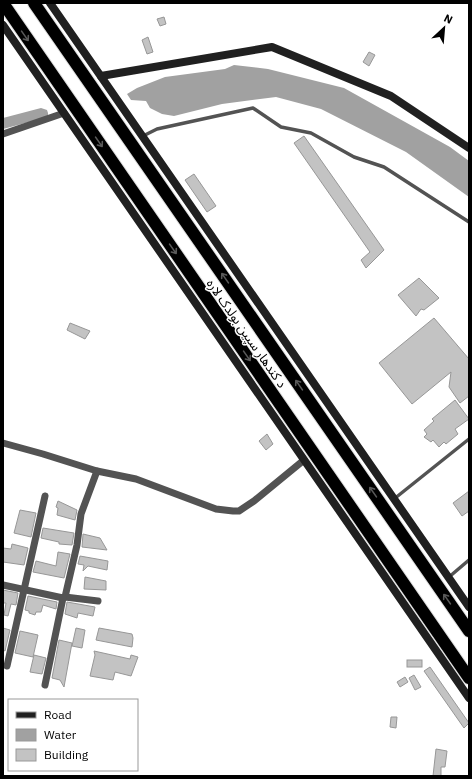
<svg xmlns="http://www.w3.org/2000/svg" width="472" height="779" font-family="'IBM Plex Sans','Noto Sans Arabic',sans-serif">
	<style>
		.water { fill: #a1a1a1 }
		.building { fill: #c3c3c3; stroke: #979797 }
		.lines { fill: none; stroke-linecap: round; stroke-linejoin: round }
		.highway-casing { stroke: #dbdbdb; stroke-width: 14 }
		.lane { stroke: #535353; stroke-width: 3.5 }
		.street { stroke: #535353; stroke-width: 7 }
		.secondary { stroke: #202020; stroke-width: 8 }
		.highway { stroke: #000; stroke-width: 12 }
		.oneway { stroke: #595959 }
		.labels { text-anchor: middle; stroke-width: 3; stroke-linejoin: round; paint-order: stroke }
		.street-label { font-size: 13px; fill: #000; stroke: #fff }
	</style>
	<rect width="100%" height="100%" fill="#fff"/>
	<g class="water">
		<polygon points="234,65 268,69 344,88 450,147 469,161 469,197 406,152 321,109 276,97 222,104 174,116 162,114 150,108 146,101 131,100 127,94 137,88 165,77 225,69"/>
		<polygon points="41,108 47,110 48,113 48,116 44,118 3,129 3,118"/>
	</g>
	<g class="building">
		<polygon points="164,17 166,24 160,26 157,19"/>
		<polygon points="148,37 153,52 147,54 142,40"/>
		<polygon points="369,52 375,55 369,66 363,62"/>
		<polygon points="304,136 384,250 366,268 361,260 370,252 294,143"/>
		<polygon points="194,174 216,206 207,212 185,180"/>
		<polygon points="419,278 439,298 424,310 421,309 416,316 398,295"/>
		<polygon points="434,318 469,359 469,396 460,403 449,387 451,372 412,404 379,363"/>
		<polygon points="70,323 90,331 85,339 67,330"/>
		<polygon points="455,400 469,419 455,429 458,434 446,444 444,442 439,447 433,440 431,442 424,437 427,434 424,430 434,421 432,419"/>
		<polygon points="267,434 273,444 266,450 259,441"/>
		<polygon points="469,491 469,511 462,516 453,503"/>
		<polygon points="58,501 77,510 75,520 57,515 58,508 56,507"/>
		<polygon points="20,510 36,513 31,537 14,533"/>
		<polygon points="43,528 74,533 72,545 59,544 59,542 41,538"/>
		<polygon points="83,534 100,538 107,550 82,547"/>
		<polygon points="12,544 28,548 24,565 3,562 3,548 11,549"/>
		<polygon points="58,552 70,554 64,578 33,572 36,561 56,566"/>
		<polygon points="80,556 108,561 107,570 88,566 83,571 84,565 78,564"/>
		<polygon points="85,577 106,581 106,590 84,589"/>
		<polygon points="3,590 18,593 16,605 11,604 8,616 4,615 6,603 3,603"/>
		<polygon points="28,596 57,602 56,609 43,605 41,612 36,612 35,615 29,613 29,611 25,610"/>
		<polygon points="67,602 95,607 93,616 78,613 77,618 65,614"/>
		<polygon points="3,628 10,630 5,651 3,650"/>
		<polygon points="76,628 85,630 82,648 72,646"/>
		<polygon points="99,628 132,634 133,638 132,647 96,640"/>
		<polygon points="20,631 38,635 33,657 15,653"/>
		<polygon points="59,640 72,643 64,687 60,680 52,678"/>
		<polygon points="94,651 130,659 131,655 138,657 131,676 115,672 113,680 90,676 95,655"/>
		<polygon points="34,655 46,658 42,674 30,672"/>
		<rect x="407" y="660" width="15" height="7"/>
		<polygon points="430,667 469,723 464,728 424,671"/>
		<polygon points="414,675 421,687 415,690 409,678"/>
		<polygon points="405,677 408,682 400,687 397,682"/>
		<polygon points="391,717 397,717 396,728 390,727"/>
		<polygon points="436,749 447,751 445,767 441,767 441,776 433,776"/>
	</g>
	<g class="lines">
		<defs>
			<g id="highway">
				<polyline points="3,3 469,678"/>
				<polyline points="34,3 469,631"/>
			</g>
		</defs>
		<use href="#highway" class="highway-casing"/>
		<g class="lane">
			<polyline points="143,136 157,129 253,108 281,127 311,133 354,157 384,167 469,222"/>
			<polyline points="394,499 469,439"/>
			<polyline points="449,577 469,560"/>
		</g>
		<g class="street">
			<polyline points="3,134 64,113"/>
			<polyline points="3,443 43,454 97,471 136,479 216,509 233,511 239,511 254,501 304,460"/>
			<polyline points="3,585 63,598 65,597 98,601"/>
			<polyline points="65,597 77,545 81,514 97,471"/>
			<polyline points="7,666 45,496"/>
			<polyline points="45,685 63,598"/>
		</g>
		<g class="secondary">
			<polyline points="50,3 469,607"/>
			<polyline points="3,25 469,698"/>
			<polyline points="101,76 272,47 391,96 469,148"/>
		</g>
		<use href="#highway" class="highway"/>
	</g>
	<defs><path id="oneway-shaft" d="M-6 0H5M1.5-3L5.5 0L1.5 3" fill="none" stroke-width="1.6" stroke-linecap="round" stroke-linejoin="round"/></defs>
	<g class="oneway">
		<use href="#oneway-shaft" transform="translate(25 36) rotate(55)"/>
		<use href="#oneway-shaft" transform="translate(99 142) rotate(55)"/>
		<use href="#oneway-shaft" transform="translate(173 249) rotate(55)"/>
		<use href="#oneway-shaft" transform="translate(225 278) rotate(-125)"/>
		<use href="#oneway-shaft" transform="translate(247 356) rotate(55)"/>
		<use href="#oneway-shaft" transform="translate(299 385) rotate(-125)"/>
		<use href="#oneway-shaft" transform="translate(373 492) rotate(-125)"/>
		<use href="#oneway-shaft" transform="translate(447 599) rotate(-125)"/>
	</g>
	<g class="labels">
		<g class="street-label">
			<text transform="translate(247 333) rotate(55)" y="5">د کندهار سپین بولدک لاره</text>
		</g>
	</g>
	<rect width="472" height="779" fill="none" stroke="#000000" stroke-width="8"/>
	<rect x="8" y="699" width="130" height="72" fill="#ffffff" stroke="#999999"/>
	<rect x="16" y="712" width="20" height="6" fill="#202020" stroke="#999999"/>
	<text x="44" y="719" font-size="12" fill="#000000">Road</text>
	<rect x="16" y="729" width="20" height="12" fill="#a1a1a1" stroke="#999999"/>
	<text x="44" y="739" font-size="12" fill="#000000">Water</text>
	<rect x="16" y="749" width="20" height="12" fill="#c3c3c3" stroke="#999999"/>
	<text x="44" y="759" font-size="12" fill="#000000">Building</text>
	<g transform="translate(444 28) rotate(26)" stroke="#ffffff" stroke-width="3" paint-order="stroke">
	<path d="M0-3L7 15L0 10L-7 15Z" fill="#000000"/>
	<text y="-6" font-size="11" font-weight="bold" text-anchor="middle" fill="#000000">N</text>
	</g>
</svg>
